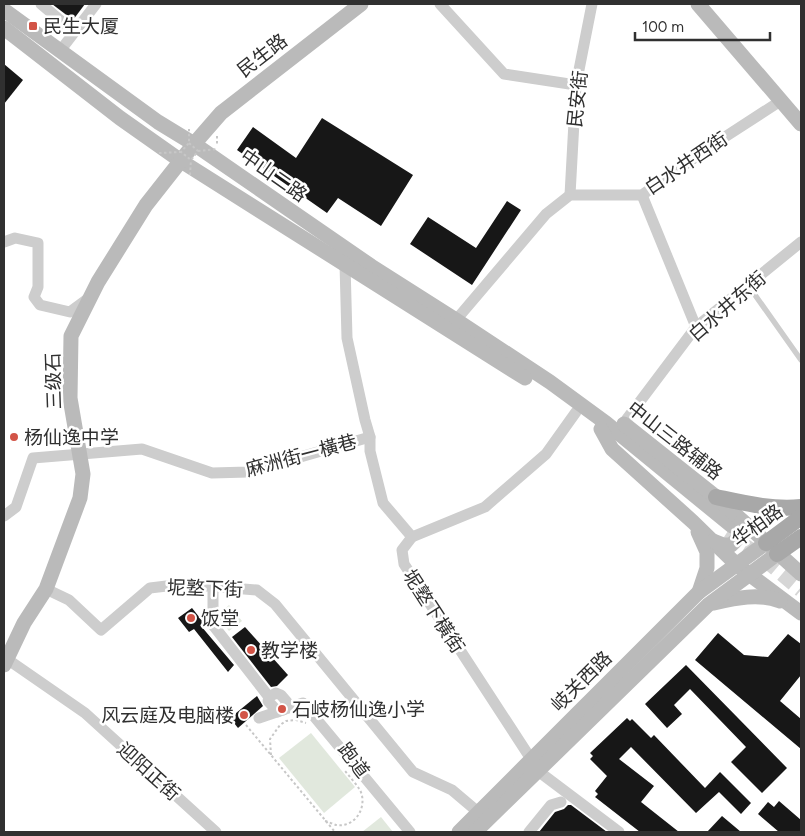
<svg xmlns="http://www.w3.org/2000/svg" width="805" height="836" font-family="Figtree,'Noto Sans SC',sans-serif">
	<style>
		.green { fill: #e1e8dd }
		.building { fill: #171717 }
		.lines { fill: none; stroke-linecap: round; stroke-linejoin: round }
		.secondary-tunnel { stroke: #d6d6d6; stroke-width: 15; stroke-dasharray: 15 8; stroke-linecap: butt }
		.path { stroke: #c7c7c7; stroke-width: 2; stroke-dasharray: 2.5 2.5; stroke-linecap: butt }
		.lane { stroke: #cdcdcd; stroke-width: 5.5 }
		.street { stroke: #cdcdcd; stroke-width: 11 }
		.secondary { stroke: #bababa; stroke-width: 15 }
		.primary { stroke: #a8a8a8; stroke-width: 16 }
		.path-bridge { stroke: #c7c7c7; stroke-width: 2; stroke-dasharray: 2.5 2.5; stroke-linecap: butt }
		.poi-dot { fill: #d25447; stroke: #fff; stroke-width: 2 }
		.labels { text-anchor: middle; stroke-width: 5; stroke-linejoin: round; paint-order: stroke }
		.poi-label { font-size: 19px; fill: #303030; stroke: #fff; text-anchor: start }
		.street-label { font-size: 19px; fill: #303030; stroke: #fff }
	</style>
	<rect width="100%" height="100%" fill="#fff"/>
	<g class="green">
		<polygon points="229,605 242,621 229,631 217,616"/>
		<polygon points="311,733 355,787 324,813 279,758"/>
		<polygon points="381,817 393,832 362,832"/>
	</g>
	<g class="building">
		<polygon points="52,4 85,4 73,20"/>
		<polygon points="4,64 23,80 4,104"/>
		<polygon points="322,118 413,175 381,226 338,198 327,213 237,150 253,127 296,158"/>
		<polygon points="507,201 521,210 472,285 410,244 428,217 476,248"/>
		<polygon points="192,608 204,623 201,626 234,665 228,672 194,629 189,632 178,618"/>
		<polygon points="245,627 288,675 277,686 271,687 232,637"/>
		<polygon points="718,633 744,655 768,657 788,634 801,644 801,675 780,701 801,719 801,749 695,660"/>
		<polygon points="686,665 787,768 762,793 731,762 746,747 690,689 674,705 682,714 667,728 645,704"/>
		<polygon points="257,696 263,706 238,728 230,718"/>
		<polygon points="627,718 630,721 632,719 651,738 654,735 705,788 720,772 751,803 741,814 719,792 696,813 631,747 619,759 654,786 641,802 679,832 640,832 595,797 598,794 595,791 607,776 590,759 593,756 590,753"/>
		<polygon points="779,801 801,820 801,832 779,832 758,814 768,802 774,807"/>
		<polygon points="568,805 571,805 607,832 539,832 555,812 564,809"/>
		<polygon points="722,816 741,832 707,832"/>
	</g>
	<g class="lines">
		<polyline class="secondary-tunnel" points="726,534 762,557 801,590"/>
		<g class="path">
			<polyline points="217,136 217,146"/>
			<polyline points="246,725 335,832"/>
			<polyline points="271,755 270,739 280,725 286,721 296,720 306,723"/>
			<path d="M 325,821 C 329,822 333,824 336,825 C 356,828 368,806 360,790 C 356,784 350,777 345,771"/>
		</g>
		<polyline class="lane" points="748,285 801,360"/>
		<g class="street">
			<polyline points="41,4 73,31"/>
			<polyline points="440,4 504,74 576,85"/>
			<polyline points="60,51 96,4"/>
			<polyline points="570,195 576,85 592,4"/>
			<polyline points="642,195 696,327"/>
			<polyline points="4,242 15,238 38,243 38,287 34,297 40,305 70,312 89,298"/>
			<polyline points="345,264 347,338 365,420 370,437 370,451 383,503 412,537"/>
			<polyline points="456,320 546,214 570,195 642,195 711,146 782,100"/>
			<polyline points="623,424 696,327 801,242"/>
			<polyline points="4,516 16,507 33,458 142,449 212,473 248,472 370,437"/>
			<polyline points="213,587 213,625 269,697"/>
			<polyline points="46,589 69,600 101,630 150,588 183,584 257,590 275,604 413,772 452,790 478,812"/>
			<polyline points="7,659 85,713 216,832"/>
			<polyline points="278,712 268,701 269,697 276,693 281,695 287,702 283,710"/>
			<polyline points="259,718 303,703 410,832"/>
			<polyline points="531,759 404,564 402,550 412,537 485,507 546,454 576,412"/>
			<polyline points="538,771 619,832"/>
			<polyline points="529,832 551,805 561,802"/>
		</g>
		<g class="secondary">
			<polyline points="698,4 801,124"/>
			<polyline points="4,10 158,122 194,144 371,266 456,320 550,382 606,423 732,526"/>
			<polyline points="4,28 120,118 181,161 525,378"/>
			<polyline points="624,424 716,497 801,574"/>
			<polyline points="601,429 612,449 693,522 737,565 801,613"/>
			<polyline points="698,532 707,552 707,568 699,592"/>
			<path d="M 713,541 L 723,545 L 731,545 C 739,538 744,532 742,521"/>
			<path d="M 714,603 C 736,598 759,593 780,601"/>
			<polyline points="4,665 24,623 46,589 80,498 83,474 70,398 71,336 98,282 146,205 194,144 221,113 361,4"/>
			<polyline points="459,832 699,592 766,543"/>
			<polyline points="475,832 708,605 777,554"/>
		</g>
		<g class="primary">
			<path d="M 716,497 C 744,503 772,510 801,507"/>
			<polyline points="766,543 801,517"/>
			<polyline points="777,554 801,537"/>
		</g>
		<g class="path-bridge">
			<polyline points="189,143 198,151 191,160 181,152 189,143 189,129"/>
			<polyline points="198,151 217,149"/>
			<polyline points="159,153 181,152"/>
			<polyline points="190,175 191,160"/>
		</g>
	</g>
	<g class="poi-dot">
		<rect x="28" y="21" width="10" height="10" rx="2.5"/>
		<circle cx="14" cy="437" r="5"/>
		<circle cx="191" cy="618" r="5"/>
		<circle cx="251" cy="650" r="5"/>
		<circle cx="282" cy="709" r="5"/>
		<circle cx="244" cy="715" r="5"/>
	</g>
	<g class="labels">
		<g class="poi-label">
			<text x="43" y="33">民生大厦</text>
			<text x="24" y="444">杨仙逸中学</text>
			<text x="201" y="625">饭堂</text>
			<text x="261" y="657">教学楼</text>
			<text x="292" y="716">石岐杨仙逸小学</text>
			<text x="234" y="722" text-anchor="end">风云庭及电脑楼</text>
		</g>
		<g class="street-label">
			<text transform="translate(262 55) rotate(-38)" y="7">民生路</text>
			<text transform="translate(577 99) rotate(-84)" y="7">民安街</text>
			<text transform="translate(686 163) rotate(-34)" y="7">白水井西街</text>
			<text transform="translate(274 175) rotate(35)" y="7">中山二路</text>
			<text transform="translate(727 306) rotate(-41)" y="7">白水井东街</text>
			<text transform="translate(53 381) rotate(-92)" y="7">三级石</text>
			<text transform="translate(675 440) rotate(38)" y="7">中山三路辅路</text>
			<text transform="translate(301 455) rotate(-15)" y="7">麻洲街一橫巷</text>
			<text transform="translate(757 525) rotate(-36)" y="7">华柏路</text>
			<text transform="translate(205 588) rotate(2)" y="7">坭墪下街</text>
			<text transform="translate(434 611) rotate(57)" y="7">坭墪下橫街</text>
			<text transform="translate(581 681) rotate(-45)" y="7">岐关西路</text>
			<text transform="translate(354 760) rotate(53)" y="7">跑道</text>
			<text transform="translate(149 771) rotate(42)" y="7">迎阳正街</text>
		</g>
	</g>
	<rect width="805" height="836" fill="none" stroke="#303030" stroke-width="10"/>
	<path d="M635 32v8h135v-8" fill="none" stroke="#303030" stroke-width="2.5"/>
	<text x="642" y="32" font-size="15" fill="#303030" stroke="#ffffff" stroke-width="4" paint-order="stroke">100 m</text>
</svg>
